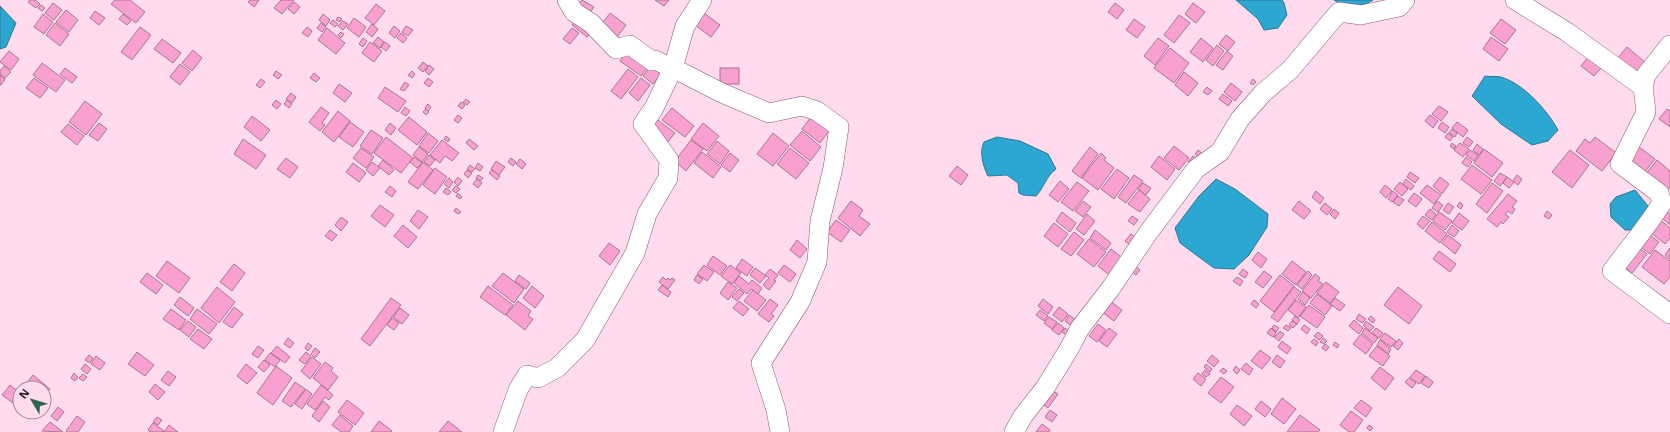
<svg xmlns="http://www.w3.org/2000/svg" width="1670" height="432" font-family="'Noto Sans',sans-serif">
	<style>
		.water { fill: #2ca7d1; stroke: #29799a }
		.building { fill: #f8a1d1; stroke: #aa7592 }
		.lines { fill: none; stroke-linecap: round; stroke-linejoin: round }
		.minor-casing { stroke: #8b5874; stroke-width: 20 }
		.minor { stroke: #fff; stroke-width: 19 }
	</style>
	<rect width="100%" height="100%" fill="#ffdbed"/>
	<g class="water">
		<polygon points="1236,0 1282,0 1284,3 1287,15 1278,28 1264,30 1258,19"/>
		<path d="M 1334,0 L 1373,0 C 1360,8 1347,8 1334,0 Z"/>
		<polygon points="0,6 16,23 6,47 0,49"/>
		<path d="M 1485,76 C 1490,77 1496,76 1501,77 C 1524,84 1547,110 1558,130 L 1548,141 L 1532,145 L 1501,124 L 1472,96 Z"/>
		<path d="M 997,137 L 1020,141 L 1048,154 L 1056,169 C 1046,176 1044,188 1036,196 L 1023,195 L 1019,193 L 1018,183 L 1007,175 L 988,176 C 983,166 979,152 984,142 Z"/>
		<polygon points="1216,179 1235,189 1268,214 1267,227 1249,255 1234,269 1214,268 1180,243 1175,228 1199,196"/>
		<polygon points="1635,190 1648,206 1649,214 1636,230 1625,230 1611,217 1610,204 1616,197"/>
	</g>
	<g class="building">
		<polygon points="30,0 35,0 40,4 36,8 28,2"/>
		<polygon points="115,0 130,0 145,12 136,23 111,4"/>
		<polygon points="250,0 259,0 254,7 248,2"/>
		<polygon points="281,0 294,0 282,14 274,8"/>
		<polygon points="582,0 594,7 586,18 575,10"/>
		<polygon points="655,0 669,0 664,6"/>
		<polygon points="294,2 300,7 294,14 288,9"/>
		<polygon points="53,3 62,10 54,20 45,13"/>
		<polygon points="1115,3 1124,10 1117,19 1108,12"/>
		<polygon points="1193,3 1205,12 1196,23 1185,14"/>
		<polygon points="376,4 385,11 374,25 365,18"/>
		<polygon points="41,5 45,8 42,11 38,8"/>
		<polygon points="66,10 78,20 69,32 56,22"/>
		<polygon points="700,10 720,25 711,37 691,22"/>
		<polygon points="95,11 105,18 99,25 90,18"/>
		<polygon points="610,13 626,25 614,41 598,29"/>
		<polygon points="43,14 53,22 44,34 34,27"/>
		<polygon points="123,14 131,21 127,25 119,19"/>
		<polygon points="323,14 330,20 326,26 319,20"/>
		<polygon points="1179,15 1190,23 1174,43 1164,35"/>
		<polygon points="579,16 594,28 587,37 572,25"/>
		<polygon points="338,17 342,19 340,22 336,20"/>
		<polygon points="354,18 366,27 359,37 347,28"/>
		<polygon points="1134,19 1145,27 1137,38 1126,30"/>
		<polygon points="1501,19 1516,30 1505,44 1490,33"/>
		<polygon points="333,20 338,24 335,27 330,23"/>
		<polygon points="343,21 348,24 343,30 338,26"/>
		<polygon points="55,23 69,34 60,46 46,35"/>
		<polygon points="321,23 326,27 322,32 317,28"/>
		<polygon points="372,24 378,29 372,37 366,32"/>
		<polygon points="394,26 400,31 395,38 389,33"/>
		<polygon points="406,26 413,30 408,36 402,32"/>
		<polygon points="140,27 151,35 132,60 121,52"/>
		<polygon points="307,27 312,31 308,37 302,33"/>
		<polygon points="327,28 345,43 336,54 318,40"/>
		<polygon points="572,28 579,33 570,44 563,39"/>
		<polygon points="341,32 344,34 341,38 338,35"/>
		<polygon points="401,33 407,38 403,43 397,38"/>
		<polygon points="1226,35 1235,42 1228,51 1219,44"/>
		<polygon points="378,37 384,42 380,48 373,43"/>
		<polygon points="1491,37 1508,49 1499,61 1483,49"/>
		<polygon points="363,38 367,41 363,47 359,44"/>
		<polygon points="1158,38 1169,46 1155,65 1144,56"/>
		<polygon points="1201,38 1213,48 1203,62 1190,52"/>
		<polygon points="162,39 181,53 173,63 154,49"/>
		<polygon points="370,42 382,51 374,62 362,53"/>
		<polygon points="385,42 390,46 386,51 381,47"/>
		<polygon points="1217,45 1224,51 1213,66 1206,60"/>
		<polygon points="630,46 652,62 641,76 620,61"/>
		<polygon points="1627,47 1647,64 1638,76 1617,59"/>
		<polygon points="1170,48 1189,63 1174,83 1154,68"/>
		<polygon points="193,50 202,58 192,71 182,63"/>
		<polygon points="9,51 19,59 11,70 0,62"/>
		<polygon points="1227,51 1233,56 1223,70 1216,65"/>
		<polygon points="1588,57 1601,68 1594,76 1581,66"/>
		<polygon points="655,61 665,69 653,84 643,76"/>
		<polygon points="423,62 428,66 423,72 418,68"/>
		<polygon points="42,63 65,80 56,92 33,75"/>
		<polygon points="180,64 190,72 180,85 170,77"/>
		<polygon points="429,65 434,69 429,75 425,71"/>
		<polygon points="4,66 11,72 5,78 0,74 0,71"/>
		<polygon points="65,68 77,77 72,83 60,74"/>
		<rect x="720" y="68" width="19" height="16"/>
		<polygon points="628,69 638,77 621,99 611,91"/>
		<polygon points="276,71 282,75 278,79 273,75"/>
		<polygon points="412,71 415,74 412,78 408,75"/>
		<polygon points="1184,72 1198,83 1188,96 1175,85"/>
		<polygon points="314,73 320,78 316,82 310,78"/>
		<polygon points="0,75 5,79 1,85 0,85"/>
		<polygon points="34,78 48,88 40,98 26,88"/>
		<polygon points="428,78 433,82 429,87 424,83"/>
		<polygon points="641,78 650,85 638,101 629,93"/>
		<polygon points="261,79 265,82 260,88 256,85"/>
		<polygon points="1253,79 1256,82 1253,85 1250,83"/>
		<polygon points="405,82 409,85 404,91 400,89"/>
		<polygon points="1231,83 1242,92 1235,101 1224,92"/>
		<polygon points="339,84 352,93 345,102 333,93"/>
		<polygon points="385,87 406,101 398,112 378,98"/>
		<polygon points="1207,87 1212,91 1208,95 1203,92"/>
		<polygon points="291,93 296,97 292,103 286,99"/>
		<polygon points="1223,94 1232,101 1228,106 1219,99"/>
		<polygon points="466,99 470,102 467,105 463,102"/>
		<polygon points="276,100 281,104 277,109 272,105"/>
		<polygon points="287,100 292,104 289,108 284,104"/>
		<polygon points="85,101 102,114 86,135 69,122"/>
		<polygon points="461,102 465,105 462,109 458,106"/>
		<polygon points="428,104 431,107 428,111 425,108"/>
		<polygon points="1439,106 1448,112 1441,121 1432,114"/>
		<polygon points="321,107 329,113 322,123 325,125 320,131 309,122"/>
		<polygon points="405,107 410,111 406,116 401,113"/>
		<polygon points="672,108 694,126 685,137 662,120"/>
		<polygon points="426,109 429,112 426,115 423,112"/>
		<polygon points="1667,109 1670,111 1670,127 1659,119"/>
		<polygon points="338,111 350,121 334,142 322,132"/>
		<polygon points="458,115 462,118 458,123 454,120"/>
		<polygon points="1430,115 1438,121 1433,128 1425,121"/>
		<polygon points="252,116 270,130 261,141 244,127"/>
		<polygon points="409,117 427,132 417,145 398,130"/>
		<polygon points="811,117 829,131 820,143 802,129"/>
		<polygon points="655,118 675,133 667,143 647,128"/>
		<polygon points="350,122 364,132 353,147 339,137"/>
		<polygon points="1442,122 1449,127 1445,133 1438,128"/>
		<polygon points="1457,122 1468,130 1463,137 1452,128"/>
		<polygon points="99,123 107,129 98,141 89,135"/>
		<polygon points="390,123 396,128 391,135 385,130"/>
		<polygon points="703,123 719,136 707,151 691,139"/>
		<polygon points="68,124 84,136 77,145 61,132"/>
		<polygon points="1452,129 1457,133 1455,137 1449,133"/>
		<polygon points="371,130 383,138 372,154 360,146"/>
		<polygon points="802,131 821,147 810,161 790,145"/>
		<polygon points="428,133 438,141 429,153 419,146"/>
		<polygon points="773,133 789,146 773,166 757,154"/>
		<polygon points="1448,133 1453,137 1450,141 1445,137"/>
		<polygon points="446,136 450,139 448,142 444,139"/>
		<polygon points="386,137 413,158 401,173 374,153"/>
		<polygon points="1467,137 1473,142 1469,147 1463,143"/>
		<polygon points="1595,137 1616,153 1602,171 1576,151 1585,139 1590,143"/>
		<polygon points="243,139 266,155 256,169 234,154"/>
		<polygon points="469,139 478,146 474,150 466,143"/>
		<polygon points="442,140 459,153 452,161 445,156 440,163 430,155"/>
		<polygon points="691,140 703,149 686,171 675,161"/>
		<polygon points="717,141 729,151 720,164 707,154"/>
		<polygon points="1452,143 1456,146 1454,149 1450,146"/>
		<polygon points="1460,143 1469,149 1463,157 1454,150"/>
		<polygon points="1477,144 1483,149 1479,155 1473,150"/>
		<polygon points="1635,144 1655,159 1643,174 1624,159"/>
		<polygon points="1174,146 1189,158 1179,170 1164,158"/>
		<polygon points="419,147 428,154 422,162 413,155"/>
		<polygon points="1090,147 1098,154 1081,178 1072,171"/>
		<polygon points="361,148 374,157 366,168 353,158"/>
		<polygon points="790,148 809,163 796,179 777,164"/>
		<polygon points="1484,149 1503,163 1492,177 1474,163"/>
		<polygon points="1198,150 1203,154 1200,158 1195,154"/>
		<polygon points="1470,150 1478,155 1474,161 1466,155"/>
		<polygon points="1570,150 1589,165 1572,188 1552,172"/>
		<polygon points="702,152 721,167 713,178 694,163"/>
		<polygon points="730,153 739,160 730,172 721,165"/>
		<polygon points="1101,153 1106,158 1104,160 1114,168 1098,190 1082,178"/>
		<polygon points="429,155 435,160 430,166 424,162"/>
		<polygon points="1159,156 1175,169 1167,180 1151,167"/>
		<polygon points="1193,156 1199,160 1194,166 1188,162"/>
		<polygon points="414,157 422,163 417,168 410,162"/>
		<polygon points="1466,157 1472,162 1468,167 1462,163"/>
		<polygon points="286,158 298,167 290,178 277,169"/>
		<polygon points="511,158 516,162 513,166 508,162"/>
		<polygon points="520,159 526,164 522,169 516,164"/>
		<polygon points="383,160 394,170 389,175 378,166"/>
		<polygon points="1657,160 1670,171 1670,187 1666,192 1645,175"/>
		<polygon points="496,161 505,167 499,175 491,169"/>
		<polygon points="372,162 380,168 373,176 366,170"/>
		<polygon points="423,162 433,170 418,189 408,182"/>
		<polygon points="353,163 366,173 359,182 346,172"/>
		<polygon points="478,163 483,167 480,171 475,168"/>
		<polygon points="470,165 475,169 472,172 467,169"/>
		<polygon points="1472,165 1492,180 1481,194 1461,179"/>
		<polygon points="957,166 968,175 961,185 949,176"/>
		<polygon points="435,168 447,177 435,194 423,185"/>
		<polygon points="1117,169 1129,178 1114,199 1101,189"/>
		<polygon points="467,170 472,173 468,178 464,174"/>
		<polygon points="492,170 500,176 497,180 489,173"/>
		<polygon points="1410,172 1419,178 1415,183 1407,177"/>
		<polygon points="1500,173 1507,177 1500,186 1494,181"/>
		<polygon points="478,175 483,178 480,181 476,178"/>
		<polygon points="1134,175 1143,181 1126,203 1118,197"/>
		<polygon points="1517,175 1522,179 1518,185 1513,181"/>
		<polygon points="458,177 462,181 458,186 454,182"/>
		<polygon points="1440,177 1449,184 1442,194 1433,186"/>
		<polygon points="1507,177 1514,182 1509,188 1503,183"/>
		<polygon points="449,178 453,182 449,188 444,184"/>
		<polygon points="477,179 482,183 478,188 473,184"/>
		<polygon points="1406,179 1414,186 1411,190 1403,184"/>
		<polygon points="1060,181 1069,189 1058,202 1049,195"/>
		<polygon points="1077,182 1089,191 1073,211 1061,202"/>
		<polygon points="1400,182 1408,189 1402,196 1394,189"/>
		<polygon points="1143,183 1151,188 1146,195 1138,189"/>
		<polygon points="1492,183 1503,191 1487,213 1476,204"/>
		<polygon points="1385,185 1392,191 1386,198 1380,192"/>
		<polygon points="1427,185 1441,195 1434,204 1420,193"/>
		<polygon points="390,186 396,191 392,197 385,192"/>
		<polygon points="456,186 460,189 456,193 452,190"/>
		<polygon points="446,188 451,192 448,195 443,192"/>
		<polygon points="1139,190 1150,199 1140,212 1128,204"/>
		<polygon points="1316,191 1324,198 1320,204 1312,197"/>
		<polygon points="1393,191 1398,195 1392,202 1388,199"/>
		<polygon points="458,193 462,197 460,199 456,196"/>
		<polygon points="1414,193 1422,199 1416,207 1408,201"/>
		<polygon points="1508,194 1517,201 1512,207 1515,209 1512,214 1508,211 1505,214 1509,217 1503,224 1501,222 1497,227 1487,219"/>
		<polygon points="1398,196 1404,200 1399,206 1393,202"/>
		<polygon points="851,201 863,210 859,216 870,224 860,236 838,218"/>
		<polygon points="1083,201 1091,207 1083,217 1075,211"/>
		<polygon points="1299,201 1311,211 1304,219 1292,210"/>
		<polygon points="1437,201 1443,205 1438,212 1432,208"/>
		<polygon points="1460,202 1463,205 1461,209 1457,206"/>
		<polygon points="1325,203 1332,209 1327,215 1320,209"/>
		<polygon points="1448,203 1454,207 1449,214 1443,210"/>
		<polygon points="380,205 394,215 385,227 371,216"/>
		<polygon points="456,208 461,212 458,214 454,211"/>
		<polygon points="1334,209 1339,213 1335,219 1330,214"/>
		<polygon points="1430,209 1436,214 1432,220 1425,215"/>
		<polygon points="418,210 428,217 419,229 410,221"/>
		<polygon points="1547,211 1552,215 1549,219 1544,216"/>
		<polygon points="1666,211 1670,214 1670,225 1661,217"/>
		<polygon points="1062,212 1076,223 1070,232 1056,221"/>
		<polygon points="1439,212 1452,221 1445,230 1433,221"/>
		<polygon points="1459,213 1469,221 1462,230 1452,223"/>
		<polygon points="1087,214 1095,221 1084,235 1076,229"/>
		<polygon points="1132,216 1138,220 1134,225 1128,221"/>
		<polygon points="1423,216 1430,221 1423,229 1417,224"/>
		<polygon points="341,217 348,222 341,231 335,225"/>
		<polygon points="1659,219 1670,228 1670,238 1665,244 1649,231"/>
		<polygon points="836,220 850,230 841,242 827,232"/>
		<polygon points="1432,222 1447,234 1440,243 1425,231"/>
		<polygon points="1054,223 1068,234 1058,247 1044,236"/>
		<polygon points="403,225 417,237 408,248 394,236"/>
		<polygon points="1452,225 1459,231 1454,237 1447,232"/>
		<polygon points="330,230 337,235 332,241 325,236"/>
		<polygon points="1095,230 1111,243 1106,250 1090,238"/>
		<polygon points="1074,232 1084,240 1071,256 1061,249"/>
		<polygon points="1646,232 1659,242 1650,254 1637,244"/>
		<polygon points="1131,234 1137,239 1131,246 1125,241"/>
		<polygon points="1448,235 1461,245 1455,254 1442,243"/>
		<polygon points="1089,239 1106,252 1094,267 1077,254"/>
		<polygon points="797,240 807,249 800,258 790,250"/>
		<polygon points="609,243 620,251 610,265 599,256"/>
		<polygon points="1635,245 1647,254 1632,273 1620,264"/>
		<polygon points="1670,248 1670,259 1665,255"/>
		<polygon points="1111,249 1125,260 1112,277 1098,266"/>
		<polygon points="1655,250 1670,261 1670,277 1664,284 1642,267"/>
		<polygon points="1439,251 1456,264 1450,272 1433,259"/>
		<polygon points="1258,252 1267,259 1261,268 1252,260"/>
		<polygon points="713,256 727,266 720,275 707,265"/>
		<polygon points="742,259 753,267 747,276 736,268"/>
		<polygon points="167,261 190,278 179,293 156,276"/>
		<polygon points="1292,261 1306,272 1296,285 1282,274"/>
		<polygon points="234,264 245,273 232,291 220,282"/>
		<polygon points="704,265 714,272 707,281 697,274"/>
		<polygon points="730,265 741,273 732,284 721,276"/>
		<polygon points="784,265 796,274 790,282 778,273"/>
		<polygon points="1136,267 1140,270 1136,275 1132,272"/>
		<polygon points="755,268 766,276 760,283 750,275"/>
		<polygon points="770,269 778,275 774,280 776,281 769,290 763,285 769,278 765,275"/>
		<polygon points="1243,269 1248,273 1245,278 1239,274"/>
		<polygon points="1264,271 1272,277 1263,288 1255,282"/>
		<polygon points="1308,271 1312,275 1302,289 1297,285"/>
		<polygon points="147,273 163,285 156,294 140,282"/>
		<polygon points="503,273 524,289 514,303 492,286"/>
		<polygon points="1315,274 1320,278 1318,281 1323,284 1311,298 1302,291"/>
		<polygon points="519,275 530,283 526,289 515,281"/>
		<polygon points="697,275 703,279 699,284 694,280"/>
		<polygon points="1280,275 1294,286 1274,312 1260,301"/>
		<polygon points="739,276 749,284 752,280 762,288 758,294 751,289 747,294 734,283"/>
		<polygon points="663,277 666,280 668,278 670,280 672,278 675,280 668,289 659,282"/>
		<polygon points="1237,277 1243,281 1240,286 1233,281"/>
		<polygon points="728,282 737,288 728,300 720,293"/>
		<polygon points="1326,282 1339,292 1330,303 1317,293"/>
		<polygon points="662,285 671,292 668,297 658,290"/>
		<polygon points="488,286 513,305 505,315 480,297"/>
		<polygon points="532,286 544,296 535,308 523,298"/>
		<polygon points="217,287 235,302 219,323 201,308"/>
		<polygon points="1294,287 1301,292 1278,322 1271,317"/>
		<polygon points="1398,287 1422,306 1409,324 1384,305"/>
		<polygon points="739,289 744,293 737,301 732,297"/>
		<polygon points="753,290 766,300 757,311 744,301"/>
		<polygon points="1303,292 1310,298 1305,305 1298,299"/>
		<polygon points="1317,294 1332,306 1325,315 1310,303"/>
		<polygon points="180,297 194,308 188,316 174,305"/>
		<polygon points="391,298 401,305 370,346 361,339"/>
		<polygon points="1335,298 1345,305 1340,311 1330,304"/>
		<polygon points="770,299 778,305 771,314 774,316 769,322 758,314"/>
		<polygon points="1043,299 1053,307 1048,314 1038,306"/>
		<polygon points="1254,300 1259,304 1256,308 1251,304"/>
		<polygon points="1296,300 1306,307 1298,318 1288,310"/>
		<polygon points="518,301 531,311 528,316 533,319 525,330 506,315"/>
		<polygon points="739,301 749,309 743,316 733,308"/>
		<polygon points="1110,301 1122,310 1114,321 1102,312"/>
		<polygon points="1309,305 1325,317 1317,328 1300,316"/>
		<polygon points="234,307 243,314 232,328 223,322"/>
		<polygon points="1059,307 1068,314 1062,322 1053,315"/>
		<polygon points="400,308 409,315 402,324 393,317"/>
		<polygon points="171,309 186,320 179,330 163,319"/>
		<polygon points="197,309 217,324 209,334 190,319"/>
		<polygon points="1040,310 1048,316 1044,321 1036,315"/>
		<polygon points="1359,314 1366,319 1362,323 1356,319"/>
		<polygon points="1069,315 1076,320 1072,326 1065,321"/>
		<polygon points="1295,316 1300,320 1297,324 1292,320"/>
		<polygon points="1371,316 1375,320 1373,323 1368,319"/>
		<polygon points="1049,317 1057,322 1052,329 1044,323"/>
		<polygon points="392,318 399,323 394,330 387,325"/>
		<polygon points="1354,320 1363,328 1359,334 1349,326"/>
		<polygon points="188,321 196,327 189,337 180,330"/>
		<polygon points="1292,321 1297,324 1293,328 1289,325"/>
		<polygon points="1366,321 1374,327 1370,331 1363,325"/>
		<polygon points="1058,323 1064,328 1059,335 1052,330"/>
		<polygon points="1098,324 1106,330 1097,342 1089,336"/>
		<polygon points="1274,325 1279,328 1276,332 1272,328"/>
		<polygon points="1286,325 1291,328 1288,331 1283,328"/>
		<polygon points="1304,325 1310,329 1307,334 1301,329"/>
		<polygon points="1065,328 1069,331 1066,335 1062,332"/>
		<polygon points="1109,328 1117,334 1107,347 1099,341"/>
		<polygon points="1271,328 1276,333 1273,337 1267,333"/>
		<polygon points="1365,328 1378,338 1374,343 1362,333"/>
		<polygon points="1376,328 1383,333 1379,338 1372,333"/>
		<polygon points="198,329 212,339 204,349 190,339"/>
		<polygon points="1280,331 1284,334 1279,341 1274,337"/>
		<polygon points="1318,332 1323,336 1319,340 1314,336"/>
		<polygon points="1385,333 1396,341 1391,347 1380,339"/>
		<polygon points="1361,334 1373,344 1366,354 1353,344"/>
		<polygon points="288,338 294,343 290,348 284,344"/>
		<polygon points="1323,338 1327,341 1324,344 1320,342"/>
		<polygon points="1314,339 1318,342 1316,346 1311,342"/>
		<polygon points="1399,339 1403,343 1398,350 1393,346"/>
		<polygon points="1380,340 1391,349 1388,354 1377,345"/>
		<polygon points="1282,341 1291,348 1287,354 1278,347"/>
		<polygon points="1335,342 1339,345 1337,348 1333,345"/>
		<polygon points="308,343 312,346 308,351 305,348"/>
		<polygon points="1325,344 1329,347 1326,351 1322,348"/>
		<polygon points="258,346 264,350 258,358 252,354"/>
		<polygon points="277,346 290,357 285,363 271,353"/>
		<polygon points="1377,346 1390,356 1383,366 1369,356"/>
		<polygon points="315,348 320,352 315,358 311,354"/>
		<polygon points="1260,350 1271,358 1262,369 1251,361"/>
		<polygon points="137,352 154,365 145,376 128,364"/>
		<polygon points="306,352 311,356 305,364 299,360"/>
		<polygon points="270,353 280,360 275,367 265,360"/>
		<polygon points="89,355 93,358 90,363 85,360"/>
		<polygon points="1212,355 1219,361 1214,367 1207,361"/>
		<polygon points="1277,355 1285,361 1280,368 1272,362"/>
		<polygon points="96,356 105,363 100,370 91,364"/>
		<polygon points="312,357 321,364 310,379 301,371"/>
		<polygon points="264,360 270,365 264,372 258,367"/>
		<polygon points="325,362 333,368 331,371 338,377 328,390 313,378"/>
		<polygon points="1246,363 1253,369 1249,375 1241,369"/>
		<polygon points="85,364 91,369 87,374 81,369"/>
		<polygon points="246,364 257,373 247,384 237,376"/>
		<polygon points="1206,364 1212,369 1210,372 1204,367"/>
		<polygon points="276,366 292,378 273,405 257,393"/>
		<polygon points="1236,366 1240,370 1237,374 1233,370"/>
		<polygon points="1380,367 1394,378 1385,390 1371,378"/>
		<polygon points="1223,368 1227,371 1224,374 1220,371"/>
		<polygon points="1205,370 1210,374 1206,377 1202,374"/>
		<polygon points="1416,370 1425,376 1419,384 1410,377"/>
		<polygon points="168,371 176,377 169,386 161,380"/>
		<polygon points="74,373 78,377 75,381 71,378"/>
		<polygon points="1198,373 1206,379 1201,386 1193,379"/>
		<polygon points="83,374 87,377 83,381 79,378"/>
		<polygon points="33,375 50,389 44,397 44,388 23,388"/>
		<polygon points="1426,376 1433,382 1429,388 1421,383"/>
		<polygon points="1221,377 1234,387 1221,403 1208,393"/>
		<polygon points="1409,378 1416,383 1412,388 1405,382"/>
		<polygon points="295,382 305,389 291,407 282,401"/>
		<polygon points="155,384 165,392 158,400 149,392"/>
		<polygon points="10,385 20,393 13,403 2,395"/>
		<polygon points="321,385 333,395 329,400 325,397 315,410 307,404"/>
		<polygon points="306,389 312,394 302,409 295,404"/>
		<polygon points="1050,389 1058,394 1048,408 1040,402"/>
		<polygon points="1282,398 1296,409 1284,424 1271,414"/>
		<polygon points="45,399 51,403 48,407 44,404"/>
		<polygon points="347,400 364,413 355,425 338,412"/>
		<polygon points="1361,400 1372,408 1366,417 1354,408"/>
		<polygon points="323,401 330,407 319,422 312,416"/>
		<polygon points="1261,401 1271,409 1265,417 1255,409"/>
		<polygon points="1237,405 1252,416 1244,426 1230,414"/>
		<polygon points="44,406 47,408 42,415 38,412 44,412"/>
		<polygon points="58,407 64,412 57,421 51,416"/>
		<polygon points="1050,410 1057,415 1052,422 1045,417"/>
		<polygon points="1351,411 1363,420 1354,432 1349,432 1340,425"/>
		<polygon points="340,415 353,426 349,432 341,432 332,425"/>
		<polygon points="1300,415 1320,430 1318,432 1287,432"/>
		<polygon points="77,416 85,422 78,432 67,432 66,431"/>
		<polygon points="157,417 162,420 158,425 153,422"/>
		<polygon points="379,421 392,431 390,432 371,432"/>
		<polygon points="448,421 462,432 439,432"/>
		<polygon points="50,422 63,432 42,431"/>
		<polygon points="153,423 164,431 163,432 150,432 148,430"/>
		<polygon points="1042,424 1050,430 1049,432 1036,432"/>
		<polygon points="169,425 178,432 164,432"/>
		<polygon points="1369,425 1373,428 1370,431 1367,428"/>
	</g>
	<g class="lines">
		<defs>
			<g id="minor">
				<polyline points="567,0 574,12 591,23 616,49 630,45 652,61 655,60 672,68"/>
				<polyline points="702,0 685,26 673,68 722,93 769,113 802,106 817,111 839,127 833,168 820,221 817,262 800,302 761,363 776,410 780,432"/>
				<path d="M 1515,0 L 1567,32 L 1643,87 L 1646,112 L 1620,164 L 1659,193 L 1662,203 C 1647,227 1629,248 1612,271 L 1670,314"/>
				<polyline points="1643,87 1646,75 1670,45"/>
				<polyline points="503,432 518,390 527,375 538,378 557,368 585,340 635,253 647,214 668,178 669,160 643,124 654,108 673,68"/>
				<polyline points="1014,432 1023,416 1045,388 1069,349 1080,328 1111,288 1148,233 1196,169 1220,152 1240,119 1263,93 1290,70 1339,12 1361,15 1399,7 1405,0"/>
			</g>
		</defs>
		<use href="#minor" class="minor-casing"/>
		<use href="#minor" class="minor"/>
	</g>
	<g transform="translate(32 400) rotate(308)"><circle r="19" fill="#ffdbed" stroke="#a78999"/>
	<path d="M0-3L7 15L0 10L-7 15Z" fill="#2b6650"/>
	<text y="-6" font-size="11" font-weight="bold" text-anchor="middle" fill="#230f1a">N</text>
	</g>
</svg>
